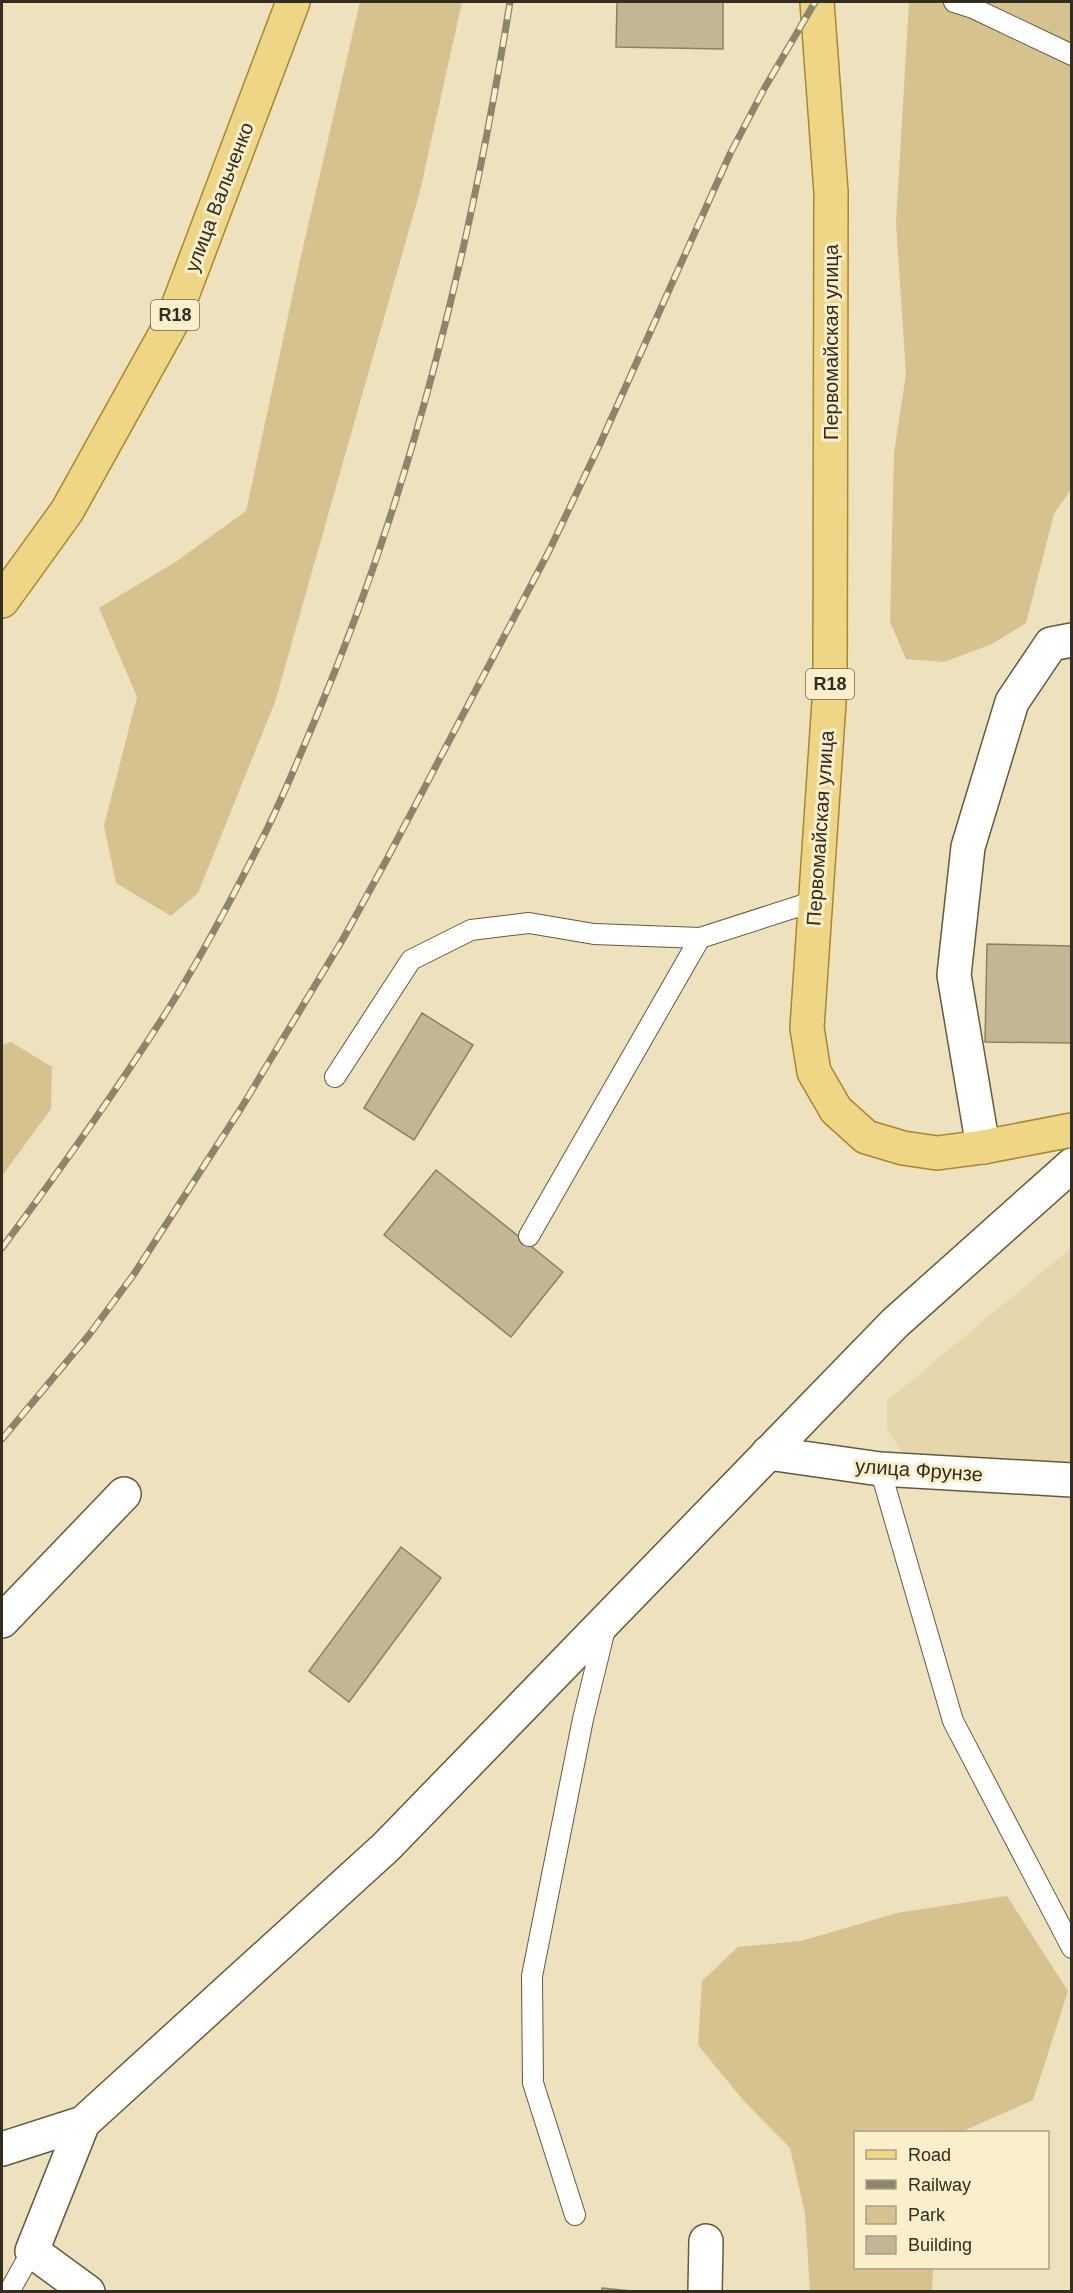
<svg xmlns="http://www.w3.org/2000/svg" width="1073" height="2293" font-family="Helvetica,sans-serif">
	<style>
		.built { fill: #e5d6ac }
		.green { fill: #d5c28f }
		.building { fill: #c2b695; stroke: #8c8060; stroke-width: 1.5 }
		.lines { fill: none; stroke-linecap: round; stroke-linejoin: round }
		.service-casing { stroke: #665a3c; stroke-width: 22 }
		.minor-casing { stroke: #665a3c; stroke-width: 36 }
		.primary-casing { stroke: #a6892e; stroke-width: 36 }
		.service { stroke: #fff; stroke-width: 20 }
		.minor { stroke: #fff; stroke-width: 33 }
		.primary { stroke: #efd686; stroke-width: 33 }
		.rail-casing { stroke: #8d846c; stroke-width: 7 }
		.rail { stroke: #fbeecb; stroke-width: 4.5; stroke-dasharray: 14; stroke-linecap: butt }
		.labels { text-anchor: middle; stroke-width: 6; stroke-linejoin: round; paint-order: stroke }
		.shield { fill: #fbeecb; stroke: #6e6753; stroke-width: 1.5 }
		.shield-label { font-size: 18px; font-weight: bold; fill: #322d1f }
		.street-label { font-size: 20px; fill: #322d1f; stroke: #fbeecb }
	</style>
	<rect width="100%" height="100%" fill="#eee1be"/>
	<polygon class="built" points="1071,1248 1071,1464 904,1457 887,1428 887,1401"/>
	<g class="green">
		<polygon points="360,2 462,2 420,191 275,702 198,893 171,916 116,883 104,826 137,697 99,608 177,561 246,511 301,256"/>
		<polygon points="909,2 1071,2 1071,489 1054,514 1026,623 992,644 944,662 906,659 890,622 894,453 906,374 896,223"/>
		<polygon points="11,1042 52,1067 51,1109 2,1176 2,1045"/>
		<polygon points="1007,1896 1068,1991 1033,2100 961,2132 856,2132 856,2268 933,2268 932,2291 810,2291 805,2213 790,2148 743,2100 698,2045 702,1981 738,1947 801,1941 897,1913"/>
	</g>
	<g class="building">
		<polygon points="617,2 723,2 723,49 616,47"/>
		<polygon points="987,944 1072,946 1072,1043 985,1042"/>
		<polygon points="422,1013 473,1045 414,1140 364,1108"/>
		<polygon points="436,1170 563,1272 511,1337 384,1235"/>
		<polygon points="401,1547 441,1578 349,1702 309,1671"/>
		<polygon points="602,2288 641,2292 602,2292"/>
	</g>
	<g class="lines">
		<defs>
			<g id="service">
				<polyline points="954,2 973,8 1072,55"/>
				<polyline points="335,1077 411,960 471,930 529,923 594,934 700,938 815,901"/>
				<polyline points="529,1236 700,938"/>
				<polyline points="880,1469 953,1721 1072,1948"/>
				<polyline points="575,2215 533,2083 532,1976 583,1719 606,1625"/>
				<polyline points="9,2292 32,2251"/>
			</g>
			<g id="minor">
				<polyline points="983,1147 954,975 968,847 1012,702 1051,644 1072,640"/>
				<polyline points="768,1453 880,1469 1072,1480"/>
				<polyline points="2,1621 124,1494"/>
				<polyline points="83,2123 32,2251 88,2292"/>
				<polyline points="2,2149 83,2123 386,1847 895,1323 1072,1165"/>
				<polyline points="705,2292 706,2241"/>
			</g>
			<g id="primary">
				<polyline points="817,2 831,192 830,687 807,1028 814,1072 836,1110 866,1137 903,1148 937,1153 983,1147 1072,1130"/>
				<polyline points="2,601 67,511 172,322 293,2"/>
			</g>
		</defs>
		<use href="#service" class="service-casing"/>
		<use href="#minor" class="minor-casing"/>
		<use href="#primary" class="primary-casing"/>
		<use href="#service" class="service"/>
		<use href="#minor" class="minor"/>
		<use href="#primary" class="primary"/>
		<defs>
			<g id="rail">
				<path d="M 2,1248 C 63,1166 123,1082 177,995 C 207,946 233,896 259,845 C 280,805 297,762 315,720 C 412,490 471,247 510,2"/>
				<polyline points="2,1439 89,1335 134,1274 240,1110 343,939 387,859 549,551 600,444 730,154 764,89 815,2"/>
			</g>
		</defs>
		<use href="#rail" class="rail-casing"/>
		<use href="#rail" class="rail"/>
	</g>
	<g class="labels">
		<g class="shield">
			<rect x="151" y="300" width="48" height="30" rx="4.5"/>
			<rect x="806" y="669" width="48" height="30" rx="4.5"/>
		</g>
		<g class="shield-label">
			<text x="175" y="321">R18</text>
			<text x="830" y="690">R18</text>
		</g>
		<g class="street-label">
			<text transform="translate(219 197) rotate(-69)" y="7">улица Вальченко</text>
			<text transform="translate(831 342) rotate(-90)" y="7">Первомайская улица</text>
			<text transform="translate(820 828) rotate(-86)" y="7">Первомайская улица</text>
			<text transform="translate(919 1470) rotate(4)" y="7">улица Фрунзе</text>
		</g>
	</g>
	<rect width="1073" height="2293" fill="none" stroke="#322d1f" stroke-width="6"/>
	<rect x="854" y="2131" width="195" height="138" fill="#fbeecb" stroke="#aba186" stroke-width="1.5"/>
	<rect x="866" y="2150" width="30" height="9" fill="#efd686" stroke="#aba186" stroke-width="1.5"/>
	<text x="908" y="2161" font-size="18" fill="#322d1f">Road</text>
	<rect x="866" y="2180" width="30" height="9" fill="#8d846c" stroke="#aba186" stroke-width="1.5"/>
	<text x="908" y="2191" font-size="18" fill="#322d1f">Railway</text>
	<rect x="866" y="2206" width="30" height="18" fill="#d5c28f" stroke="#aba186" stroke-width="1.5"/>
	<text x="908" y="2221" font-size="18" fill="#322d1f">Park</text>
	<rect x="866" y="2236" width="30" height="18" fill="#c2b695" stroke="#aba186" stroke-width="1.5"/>
	<text x="908" y="2251" font-size="18" fill="#322d1f">Building</text>
</svg>
